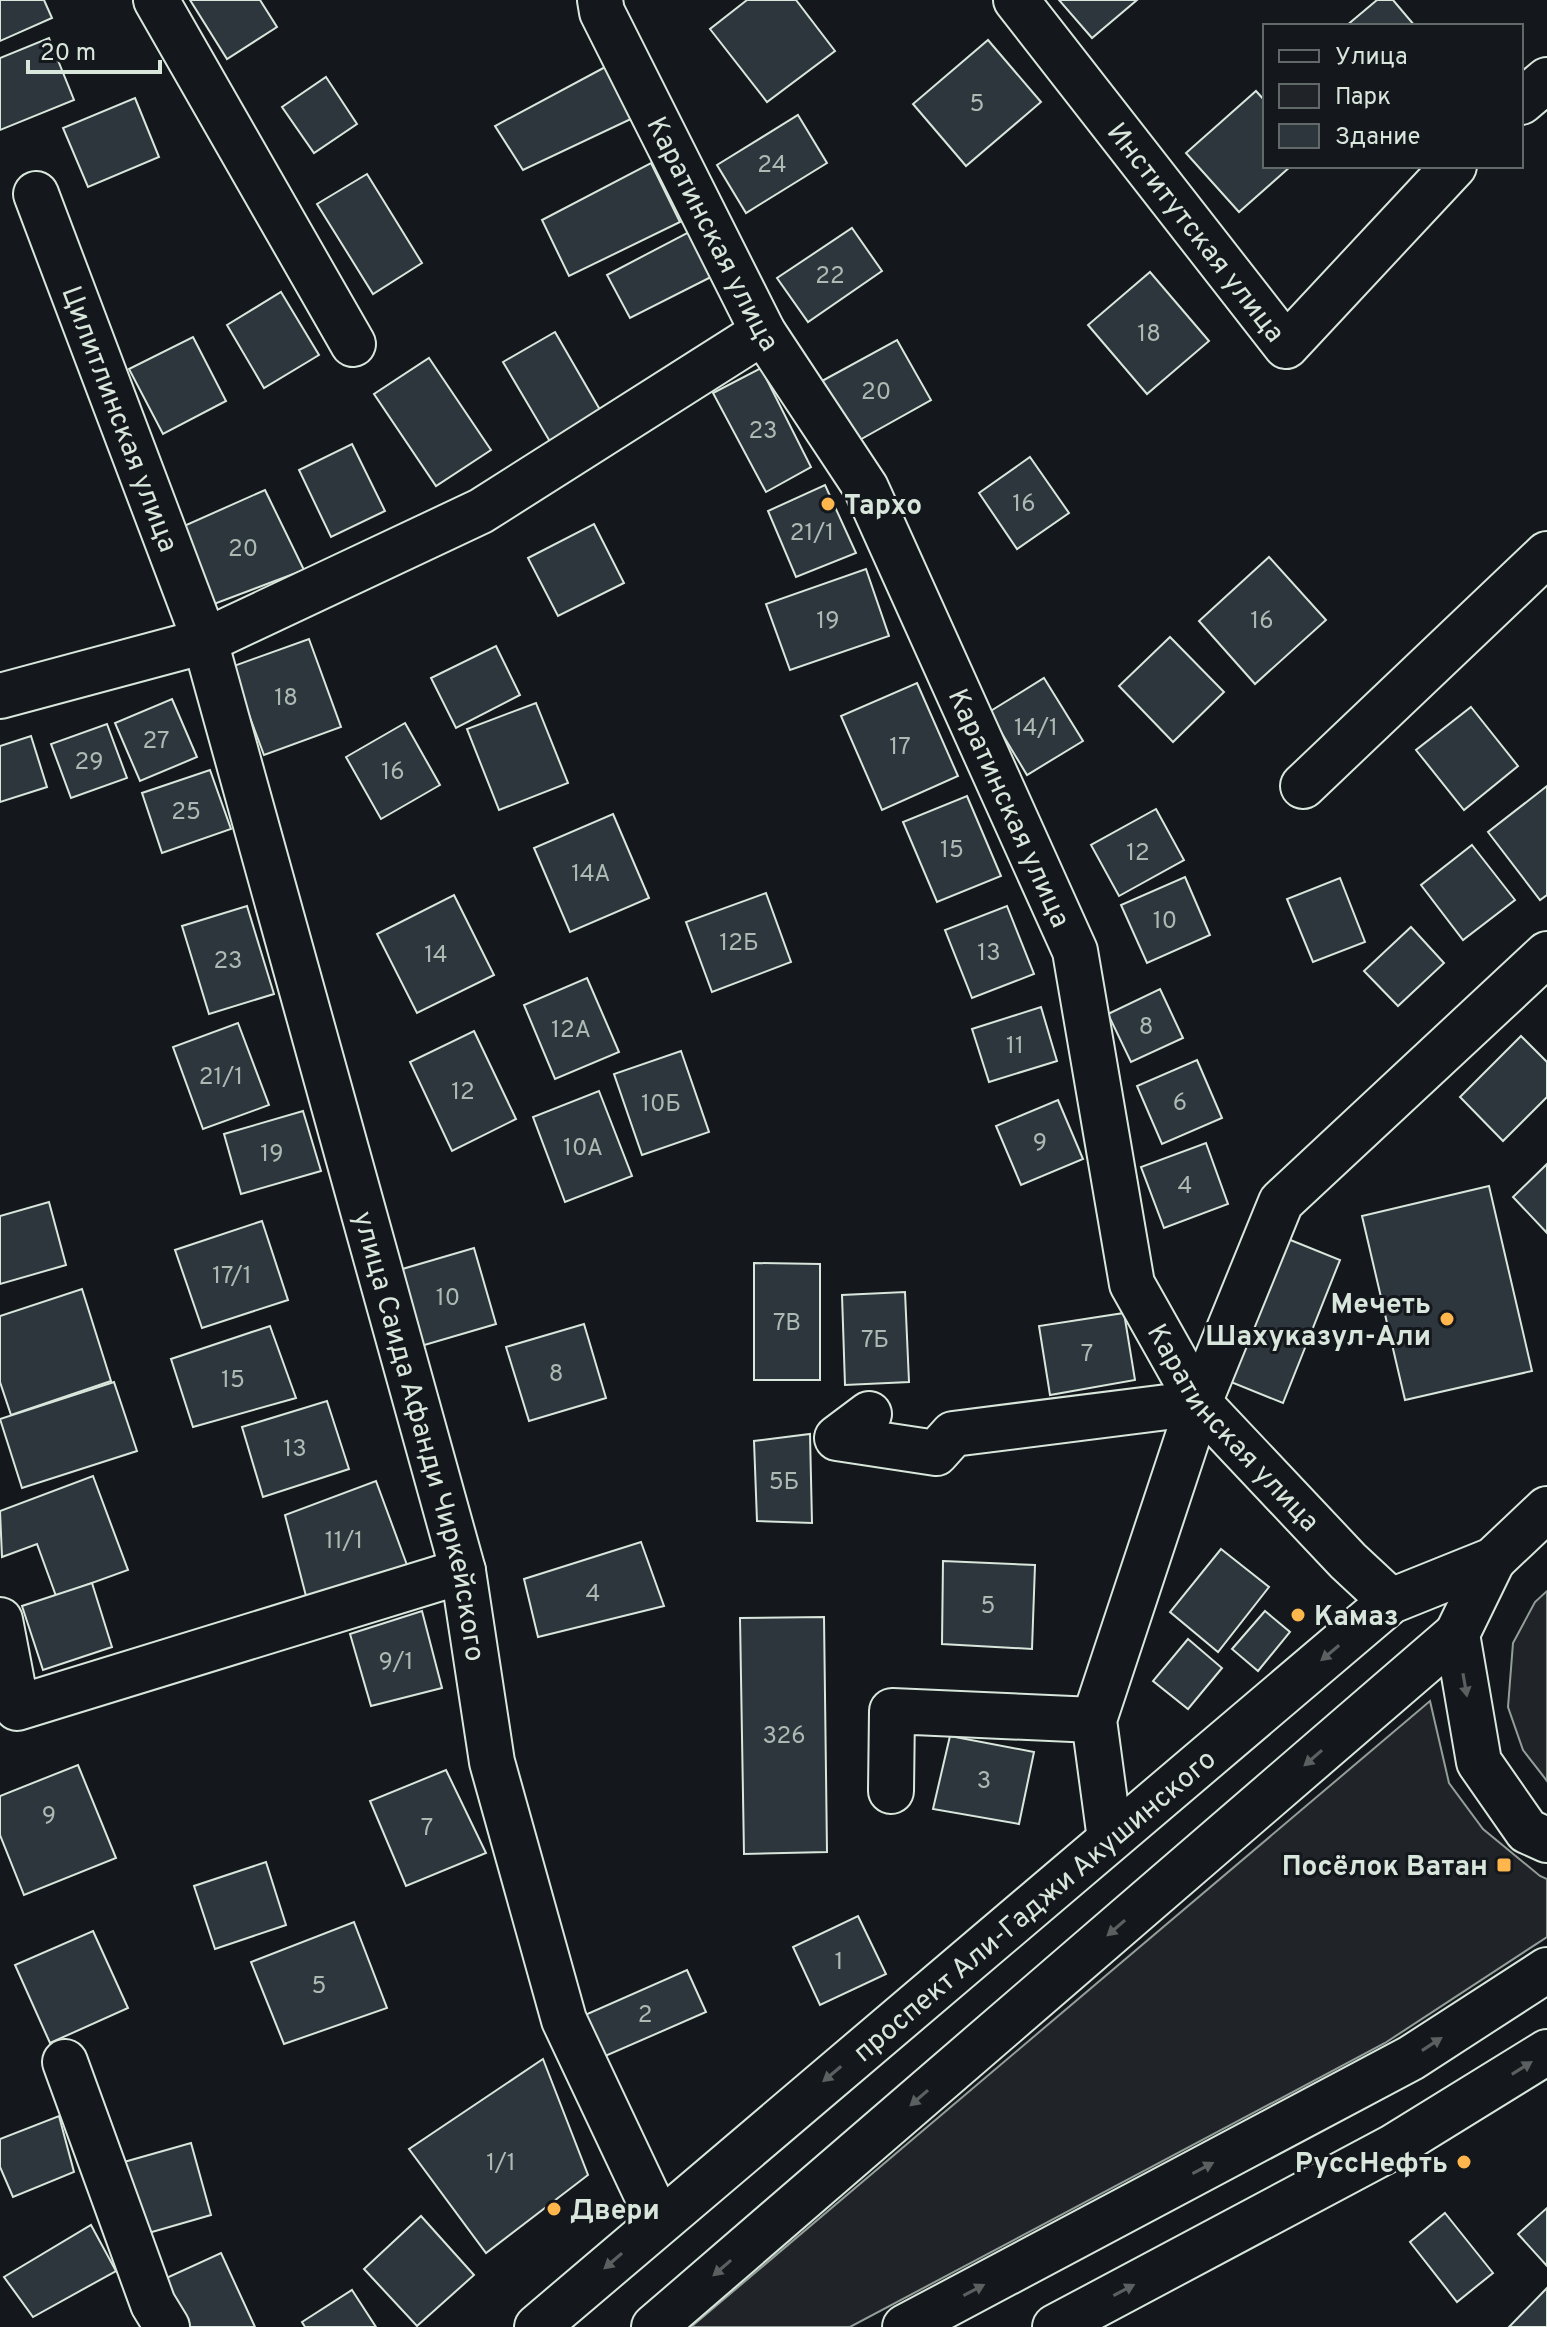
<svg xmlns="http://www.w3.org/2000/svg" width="1547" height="2327" font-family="Overpass,sans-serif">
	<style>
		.green { fill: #202428; stroke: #939e99; stroke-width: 2 }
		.building { fill: #2c363c; stroke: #d8e6dc; stroke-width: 2 }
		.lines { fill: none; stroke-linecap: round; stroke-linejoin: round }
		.minor-casing { stroke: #d8e6dc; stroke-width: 48 }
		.major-casing { stroke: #d8e6dc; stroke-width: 48 }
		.highway-casing { stroke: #d8e6dc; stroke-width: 48 }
		.minor { stroke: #14181c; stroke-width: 44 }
		.major { stroke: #14181c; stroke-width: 44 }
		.highway { stroke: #14181c; stroke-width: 44 }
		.oneway { fill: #59605f }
		.poi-dot { fill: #ffb74d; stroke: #14181c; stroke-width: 3 }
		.labels { text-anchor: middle; stroke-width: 6; stroke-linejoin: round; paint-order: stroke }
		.number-label { font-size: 24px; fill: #adbab4 }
		.street-label { font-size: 28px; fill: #d8e6dc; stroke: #14181c }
		.poi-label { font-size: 28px; font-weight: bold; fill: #d8e6dc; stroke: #14181c; text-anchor: start }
	</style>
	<rect width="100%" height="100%" fill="#14181c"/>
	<g class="green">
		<polygon points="1547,1591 1547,1781 1523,1750 1508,1707 1513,1643 1535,1602"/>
		<polygon points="1430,1701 1449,1783 1483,1829 1540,1876 1547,1879 1547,1937 1385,2043 850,2327 691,2327"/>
	</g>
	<g class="building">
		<polygon points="0,0 44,0 52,18 0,41"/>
		<polygon points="190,0 260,0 277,27 227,59"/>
		<polygon points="747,0 796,0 835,51 767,102 710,29"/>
		<polygon points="1059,0 1137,0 1092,38"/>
		<polygon points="1377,0 1393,0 1415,26 1346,26"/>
		<polygon points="49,38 74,100 0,130 0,58"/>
		<polygon points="988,40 1041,102 966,166 913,104"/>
		<polygon points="609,65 633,118 523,170 495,126"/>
		<polygon points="326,77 357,124 314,153 282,107"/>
		<polygon points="1256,91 1265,101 1265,166 1291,166 1239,212 1186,153"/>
		<polygon points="135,98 159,157 88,187 63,128"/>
		<polygon points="798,115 827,163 746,213 717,165"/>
		<polygon points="651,163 680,222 569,276 542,220"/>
		<polygon points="367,174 422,263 373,294 317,204"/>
		<polygon points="852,228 882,271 808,322 777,278"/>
		<polygon points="689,232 711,277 630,318 607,275"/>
		<polygon points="1150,272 1209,341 1147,394 1088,325"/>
		<polygon points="281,292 319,355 264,388 227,325"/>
		<polygon points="555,332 603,415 552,445 503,362"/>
		<polygon points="193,337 226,401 163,434 129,369"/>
		<polygon points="897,340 931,400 856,442 822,381"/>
		<polygon points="429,358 491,450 436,486 374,394"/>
		<polygon points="761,368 811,467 766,492 713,393"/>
		<polygon points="352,444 385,511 331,537 299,470"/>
		<polygon points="1030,457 1069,513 1017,549 979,493"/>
		<polygon points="825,485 856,553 796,577 768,511"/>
		<polygon points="265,490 304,570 214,604 184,526"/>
		<polygon points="594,524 624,583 558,616 528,558"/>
		<polygon points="1269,557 1326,620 1255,684 1199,621"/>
		<polygon points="866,569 889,636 790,670 766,604"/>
		<polygon points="1170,637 1224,692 1173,742 1119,686"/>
		<polygon points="309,639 341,727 264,755 231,667"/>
		<polygon points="496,646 520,695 456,728 431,678"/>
		<polygon points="1044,678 1083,741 1027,775 989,712"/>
		<polygon points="917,683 958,776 882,810 841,716"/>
		<polygon points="172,699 197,757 140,781 115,723"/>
		<polygon points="536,703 568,783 499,810 467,729"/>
		<polygon points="1471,707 1518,766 1464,810 1416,750"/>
		<polygon points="405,723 440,785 381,819 346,757"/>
		<polygon points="107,724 127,778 71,798 51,744"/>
		<polygon points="31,736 47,787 0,802 0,746"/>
		<polygon points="210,770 231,829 162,853 142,793"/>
		<polygon points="1547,786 1547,895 1540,900 1488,832"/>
		<polygon points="967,796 1001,876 937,902 903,822"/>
		<polygon points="1156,809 1184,860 1119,896 1091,845"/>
		<polygon points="613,814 649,898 570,932 534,848"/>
		<polygon points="1472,845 1515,900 1463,940 1421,885"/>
		<polygon points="1185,877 1210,935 1147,963 1121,905"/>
		<polygon points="1340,878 1365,942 1313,962 1287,899"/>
		<polygon points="766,893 791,962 712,992 686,922"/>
		<polygon points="454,895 494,975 417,1013 377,934"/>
		<polygon points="247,906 274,994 209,1014 182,926"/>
		<polygon points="1007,906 1034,974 972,998 945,930"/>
		<polygon points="1411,927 1444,963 1398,1006 1364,971"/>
		<polygon points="587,978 619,1052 555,1079 524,1005"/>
		<polygon points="1160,989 1183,1038 1131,1062 1108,1014"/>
		<polygon points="1041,1007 1057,1061 989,1082 972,1029"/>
		<polygon points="238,1023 269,1105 203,1129 173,1047"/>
		<polygon points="474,1031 516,1119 452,1151 410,1062"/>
		<polygon points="1521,1036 1547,1062 1547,1097 1503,1141 1460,1097"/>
		<polygon points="681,1051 709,1132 642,1155 614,1074"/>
		<polygon points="1197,1060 1222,1118 1162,1144 1137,1086"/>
		<polygon points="599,1091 632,1176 565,1202 533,1117"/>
		<polygon points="1058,1100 1083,1159 1021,1185 996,1126"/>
		<polygon points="303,1111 321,1171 241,1194 224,1134"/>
		<polygon points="1206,1143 1228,1204 1164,1228 1141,1167"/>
		<polygon points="1547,1164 1547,1233 1513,1197"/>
		<polygon points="1489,1186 1532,1371 1405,1400 1362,1216"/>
		<polygon points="49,1202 66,1265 0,1284 0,1216"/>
		<polygon points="262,1221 288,1300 202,1328 175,1250"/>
		<polygon points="1283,1237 1340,1260 1283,1403 1226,1380"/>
		<polygon points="474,1248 496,1324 421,1346 399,1270"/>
		<polygon points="754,1263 820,1264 820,1380 754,1380"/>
		<polygon points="82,1289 111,1381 11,1415 0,1382 0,1316"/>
		<polygon points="905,1292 909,1382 845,1385 842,1295"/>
		<polygon points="1124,1313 1135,1380 1050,1395 1039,1326"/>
		<polygon points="584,1324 606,1398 529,1421 506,1347"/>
		<polygon points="270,1326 296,1398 193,1427 171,1359"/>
		<polygon points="114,1382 137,1451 22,1488 0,1419"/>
		<polygon points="327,1401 349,1469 263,1497 242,1427"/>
		<polygon points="810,1434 812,1523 757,1521 754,1441"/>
		<polygon points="93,1476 128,1570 56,1596 37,1544 2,1557 0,1511"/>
		<polygon points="376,1481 407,1565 306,1596 285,1515"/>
		<polygon points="641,1542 664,1606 538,1637 524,1579"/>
		<polygon points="1221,1549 1269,1587 1218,1652 1170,1612"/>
		<polygon points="943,1561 1035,1565 1032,1649 942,1644"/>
		<polygon points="92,1583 112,1647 43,1670 22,1606"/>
		<polygon points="422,1611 442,1688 371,1706 350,1634"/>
		<polygon points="1265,1611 1290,1632 1258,1671 1232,1649"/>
		<polygon points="824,1617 827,1852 744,1854 740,1618"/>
		<polygon points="1188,1639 1222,1668 1188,1709 1153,1681"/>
		<polygon points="950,1736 1034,1752 1019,1824 933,1809"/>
		<polygon points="78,1765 116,1858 24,1895 0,1835 0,1796"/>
		<polygon points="446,1770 486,1853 406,1886 370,1801"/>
		<polygon points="266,1862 286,1925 215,1949 194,1886"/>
		<polygon points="858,1916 886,1974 820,2005 793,1947"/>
		<polygon points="354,1922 387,2008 284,2044 251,1962"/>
		<polygon points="93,1931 128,2008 50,2043 15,1965"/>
		<polygon points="687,1970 706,2012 603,2057 585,2015"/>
		<polygon points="543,2059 588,2175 486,2253 409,2149"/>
		<polygon points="59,2116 74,2172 13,2197 0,2167 0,2139"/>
		<polygon points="191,2143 211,2215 145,2234 124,2162"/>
		<polygon points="1547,2208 1547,2266 1518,2234"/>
		<polygon points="1445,2213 1493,2273 1457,2302 1410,2242"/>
		<polygon points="421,2216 474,2275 417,2326 364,2269"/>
		<polygon points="91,2225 116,2271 33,2317 4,2277"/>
		<polygon points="221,2253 255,2327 183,2327 162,2280"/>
		<polygon points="1547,2288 1547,2327 1509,2327"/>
		<polygon points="352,2290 376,2327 305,2327 302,2322"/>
	</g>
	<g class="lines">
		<defs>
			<g id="minor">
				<polyline points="156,0 353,344"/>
				<path id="s1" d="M 600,0 L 602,12 L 763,332 L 866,488 L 1075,951 L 1132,1284 L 1199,1403 L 1348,1561 L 1391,1601"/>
				<path id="s2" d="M 1016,0 L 1286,346 L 1454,166"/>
				<polyline points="1521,102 1547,80"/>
				<path id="s3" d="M 36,194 L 205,641 L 463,1571 L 492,1762 L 564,2020 L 659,2221"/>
				<polyline points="0,696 205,641 481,511 763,332"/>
				<polyline points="1303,786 1547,554"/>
				<polyline points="869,1414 837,1438 936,1453 953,1434 1199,1403"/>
				<polyline points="0,1620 17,1708 463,1571"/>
				<polyline points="891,1791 892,1711 1094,1720"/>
				<polyline points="1110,1839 1094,1720 1199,1403 1281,1202 1547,954"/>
				<polyline points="65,2062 153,2304 167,2327"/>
			</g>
			<g id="major">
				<polyline points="654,2327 1457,1634"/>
				<polyline points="905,2327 1411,2058 1547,1970"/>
			</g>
			<g id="highway">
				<polyline points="1493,1560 1457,1634 1479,1762 1527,1831 1547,1840"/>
				<path id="s4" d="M 537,2327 L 1391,1601 L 1493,1560 L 1547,1509"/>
				<polyline points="1055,2327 1393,2147 1547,2052"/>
			</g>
		</defs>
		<use href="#minor" class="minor-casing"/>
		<use href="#major" class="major-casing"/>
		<use href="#highway" class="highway-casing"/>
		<use href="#minor" class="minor"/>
		<use href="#major" class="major"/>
		<use href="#highway" class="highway"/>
	</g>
	<defs><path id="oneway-solid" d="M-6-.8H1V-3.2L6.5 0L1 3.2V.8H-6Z" transform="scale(2)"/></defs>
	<g class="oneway">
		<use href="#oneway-solid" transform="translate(1330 1653) rotate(140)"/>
		<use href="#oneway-solid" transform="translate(1465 1685) rotate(80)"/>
		<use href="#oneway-solid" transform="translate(1313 1758) rotate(139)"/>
		<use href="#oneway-solid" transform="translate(1116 1928) rotate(139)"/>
		<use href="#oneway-solid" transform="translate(1432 2044) rotate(-33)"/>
		<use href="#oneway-solid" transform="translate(1522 2068) rotate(-32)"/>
		<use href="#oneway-solid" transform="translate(832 2074) rotate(140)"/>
		<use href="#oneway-solid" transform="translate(919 2098) rotate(139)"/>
		<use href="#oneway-solid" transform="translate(1203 2168) rotate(-28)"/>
		<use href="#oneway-solid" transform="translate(613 2261) rotate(139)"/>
		<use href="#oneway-solid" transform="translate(722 2268) rotate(139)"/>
		<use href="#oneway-solid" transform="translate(974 2290) rotate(-28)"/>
		<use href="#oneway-solid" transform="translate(1124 2290) rotate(-28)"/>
	</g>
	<g class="poi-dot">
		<circle cx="828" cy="504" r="8"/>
		<circle cx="1447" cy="1319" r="8"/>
		<circle cx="1298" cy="1615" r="8"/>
		<rect x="1496" y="1857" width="16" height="16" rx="4"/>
		<circle cx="1464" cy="2162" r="8"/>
		<circle cx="554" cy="2209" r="8"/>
	</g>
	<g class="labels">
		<g class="number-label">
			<text x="977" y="111">5</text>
			<text x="772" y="172">24</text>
			<text x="830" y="283">22</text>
			<text x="1149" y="341">18</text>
			<text x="876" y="399">20</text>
			<text x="763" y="438">23</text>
			<text x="1024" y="511">16</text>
			<text x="812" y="540">21/1</text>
			<text x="243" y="556">20</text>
			<text x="828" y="628">19</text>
			<text x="1262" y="628">16</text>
			<text x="286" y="705">18</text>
			<text x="1036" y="735">14/1</text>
			<text x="156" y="748">27</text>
			<text x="900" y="754">17</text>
			<text x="89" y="769">29</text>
			<text x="393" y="779">16</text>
			<text x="186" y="819">25</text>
			<text x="952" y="857">15</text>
			<text x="1138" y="860">12</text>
			<text x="591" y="881">14А</text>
			<text x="1165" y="928">10</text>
			<text x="739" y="950">12Б</text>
			<text x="989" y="960">13</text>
			<text x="436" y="962">14</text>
			<text x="228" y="968">23</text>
			<text x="1146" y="1034">8</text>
			<text x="571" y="1037">12А</text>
			<text x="1015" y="1053">11</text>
			<text x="221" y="1084">21/1</text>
			<text x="463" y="1099">12</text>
			<text x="1180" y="1110">6</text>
			<text x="661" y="1111">10Б</text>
			<text x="1040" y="1150">9</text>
			<text x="583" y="1155">10А</text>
			<text x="272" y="1161">19</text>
			<text x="1185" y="1193">4</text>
			<text x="232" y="1283">17/1</text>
			<text x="448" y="1305">10</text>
			<text x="787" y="1330">7В</text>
			<text x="875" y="1347">7Б</text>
			<text x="1087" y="1361">7</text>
			<text x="556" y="1381">8</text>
			<text x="233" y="1387">15</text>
			<text x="295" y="1456">13</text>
			<text x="784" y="1489">5Б</text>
			<text x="344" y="1548">11/1</text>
			<text x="593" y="1601">4</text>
			<text x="988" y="1613">5</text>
			<text x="396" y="1669">9/1</text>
			<text x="784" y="1743">326</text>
			<text x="984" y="1788">3</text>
			<text x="49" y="1823">9</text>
			<text x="427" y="1835">7</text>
			<text x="839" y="1969">1</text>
			<text x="319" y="1993">5</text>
			<text x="645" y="2022">2</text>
			<text x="501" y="2170">1/1</text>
		</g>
		<g class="street-label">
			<text dy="10" stroke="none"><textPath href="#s2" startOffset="294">Институтская улица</textPath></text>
			<text dy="10" stroke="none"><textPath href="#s1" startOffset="260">Каратинская улица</textPath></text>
			<text dy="10" stroke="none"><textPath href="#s3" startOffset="240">Цилитлинская улица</textPath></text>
			<text dy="10" stroke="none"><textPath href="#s1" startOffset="908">Каратинская улица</textPath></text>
			<text dy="10" stroke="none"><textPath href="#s1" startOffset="1580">Каратинская улица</textPath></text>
			<text dy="10" stroke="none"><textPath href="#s3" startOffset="1302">улица Саида Афанди Чиркейского</textPath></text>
			<text dy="10" stroke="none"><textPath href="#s4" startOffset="652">проспект Али-Гаджи Акушинского</textPath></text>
		</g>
		<g class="poi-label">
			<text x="844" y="514">Тархо</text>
			<text x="1431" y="1313" text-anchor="end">Мечеть<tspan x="1431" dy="32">Шахуказул-Али</tspan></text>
			<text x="1314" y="1625">Камаз</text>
			<text x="1488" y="1875" text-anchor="end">Посёлок Ватан</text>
			<text x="1448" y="2172" text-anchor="end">РуссНефть</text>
			<text x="570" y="2219">Двери</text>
		</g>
	</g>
	<rect x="1263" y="24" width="260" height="144" fill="#14181c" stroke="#626a69" stroke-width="2"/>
	<rect x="1279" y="50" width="40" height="12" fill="#14181c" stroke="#626a69" stroke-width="2"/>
	<text x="1335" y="64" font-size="24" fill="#d8e6dc">Улица</text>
	<rect x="1279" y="84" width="40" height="24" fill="#202428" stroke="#626a69" stroke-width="2"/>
	<text x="1335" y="104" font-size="24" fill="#d8e6dc">Парк</text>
	<rect x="1279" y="124" width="40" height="24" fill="#2c363c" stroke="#626a69" stroke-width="2"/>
	<text x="1335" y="144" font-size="24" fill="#d8e6dc">Здание</text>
	<path d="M28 60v12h132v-12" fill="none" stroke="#d8e6dc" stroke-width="4"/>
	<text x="40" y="60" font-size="24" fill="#d8e6dc" stroke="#14181c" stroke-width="6" paint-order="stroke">20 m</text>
</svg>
